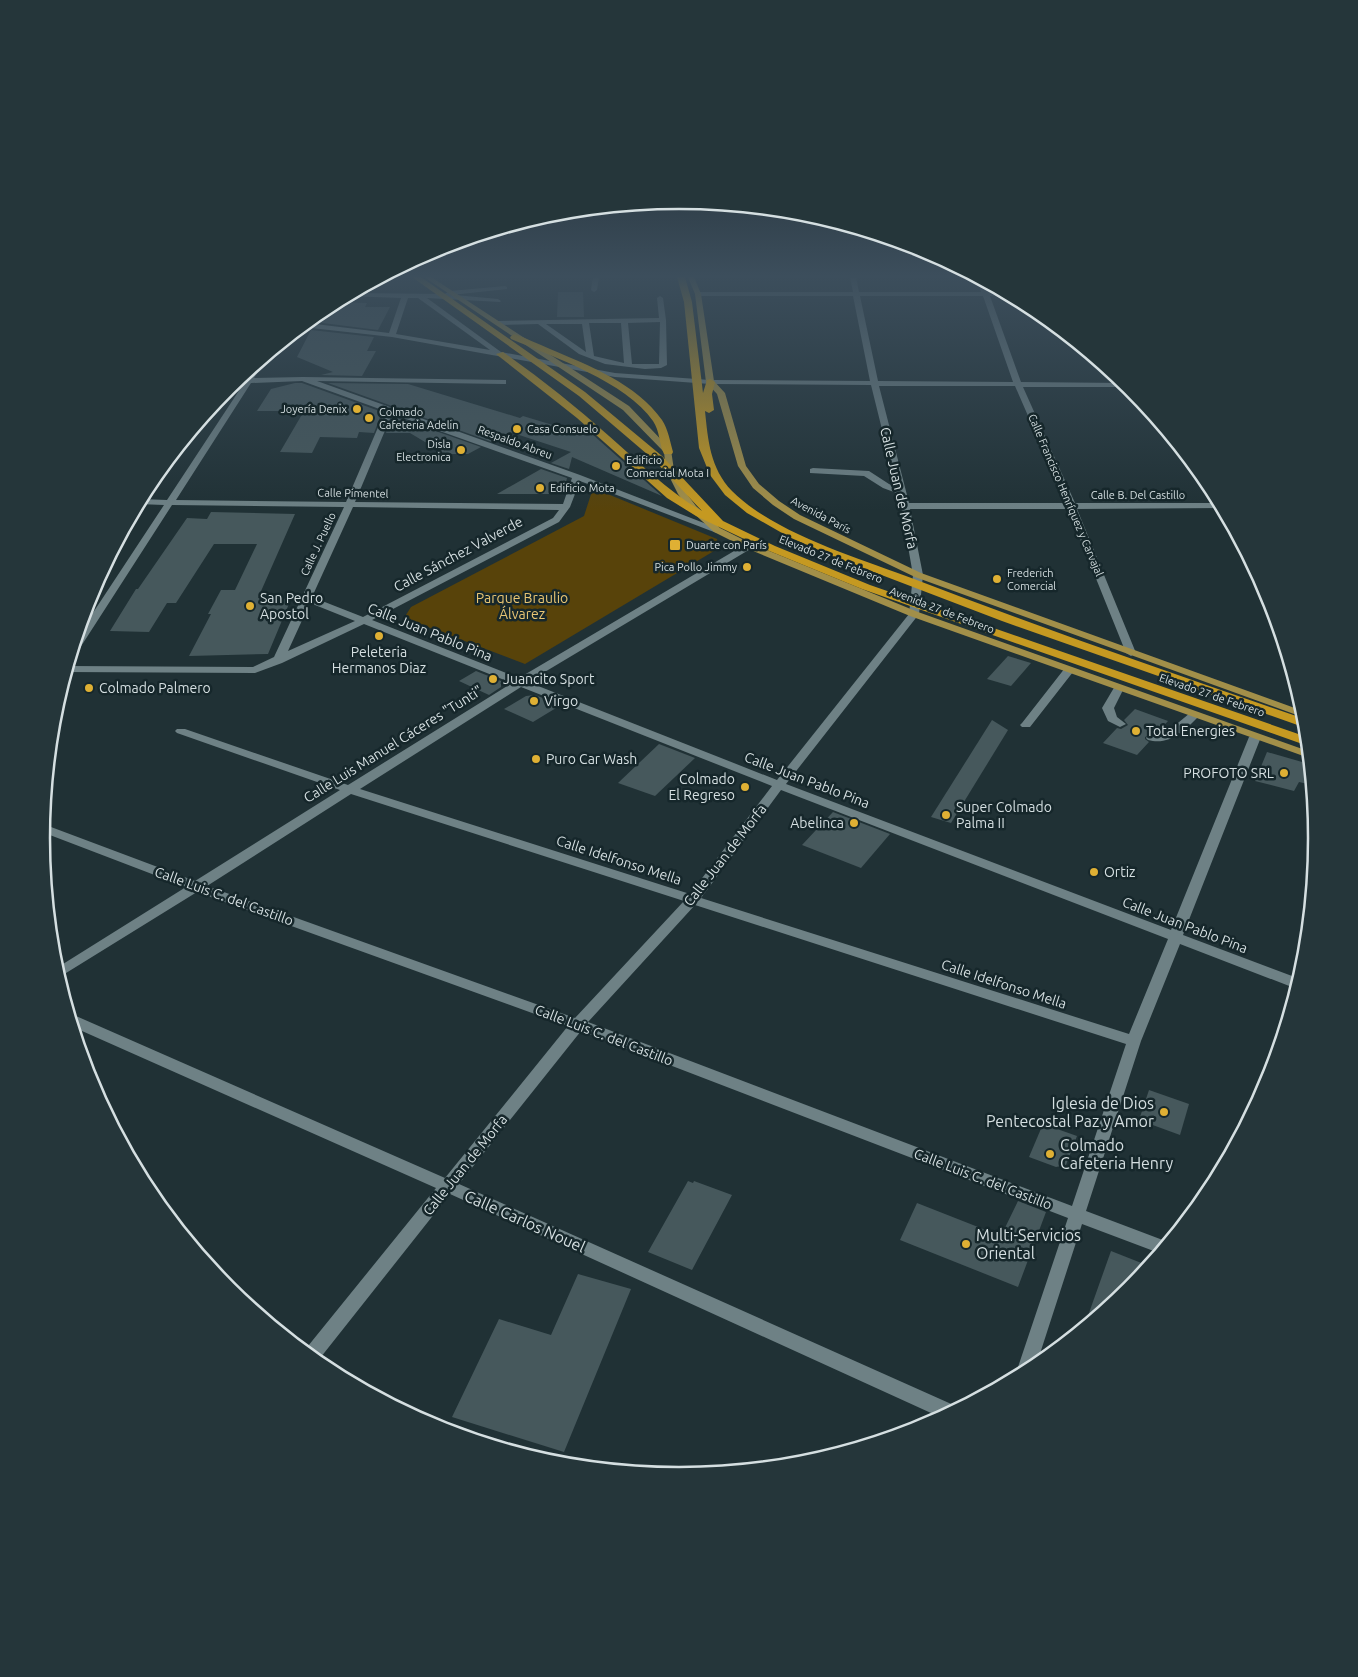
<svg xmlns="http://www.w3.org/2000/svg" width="1358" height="1677" font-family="Ubuntu,sans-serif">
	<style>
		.green { fill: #58430a }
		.building { fill: #46585c }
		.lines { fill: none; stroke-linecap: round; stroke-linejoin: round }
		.lane { fill: #6e8185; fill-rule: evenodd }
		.street { fill: #6e8185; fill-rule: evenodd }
		.primary { fill: #a28f49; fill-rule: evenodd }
		.highway { fill: #c59921; fill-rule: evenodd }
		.poi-dot { fill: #dfb034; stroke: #16272b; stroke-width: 2 }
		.labels { text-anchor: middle; stroke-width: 5; stroke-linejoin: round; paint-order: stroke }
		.far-poi-label { font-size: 11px; fill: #d5dfe1; stroke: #16272b; text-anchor: start }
		.far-street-label { font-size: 11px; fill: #d5dfe1; stroke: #16272b }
		.street-label { font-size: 14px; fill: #d5dfe1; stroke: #16272b }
		.poi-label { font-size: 14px; fill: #d5dfe1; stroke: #16272b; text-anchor: start }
		.park-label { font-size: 14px; fill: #e9c674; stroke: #16272b }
		.near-poi-label { font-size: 16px; fill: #d5dfe1; stroke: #16272b; text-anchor: start }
		.near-street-label { font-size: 16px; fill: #d5dfe1; stroke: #16272b }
		.rim { fill: none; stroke: #d5dfe1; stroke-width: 2.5 }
	</style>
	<rect width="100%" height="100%" fill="#203135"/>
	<polygon class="green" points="593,488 717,539 719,548 525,664 404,618 411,607 584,516"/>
	<g class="building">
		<polygon points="558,292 583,292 584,317 557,317"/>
		<polygon points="335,302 367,303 365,307 390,307 378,330 315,322 322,310"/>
		<polygon points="311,330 374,337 367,351 376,351 362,376 321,375 333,372 297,357"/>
		<polygon points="295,383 302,383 382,412 374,433 359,432 357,438 320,437 312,453 280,452 304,411 257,411 271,389"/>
		<polygon points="328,383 408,384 520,418 523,416 589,436 592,434 662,496 572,457 569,469 551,463 571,452 510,432 492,442"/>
		<polygon points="393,416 481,447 468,454 445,454 410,433 386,433"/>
		<polygon points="541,469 567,478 563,494 497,494"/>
		<polygon points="211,512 295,514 258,598 291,599 268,654 189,656 211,614 208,614 221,590 235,590 257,544 214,544 176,603 167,603 149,632 110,631 136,589 138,589 187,518 207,519"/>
		<polygon points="1008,656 1031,663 1011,686 987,679"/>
		<polygon points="476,671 501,681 501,687 489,695 459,681"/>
		<polygon points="535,695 561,705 533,722 504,709 526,696"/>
		<polygon points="1135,709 1168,721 1158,732 1145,737 1145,739 1149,742 1137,755 1103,743 1117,728 1121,729 1128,725 1124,720"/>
		<polygon points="992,720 1008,730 951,823 931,817"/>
		<polygon points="659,744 695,758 655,796 618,783"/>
		<polygon points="1267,752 1309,764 1312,785 1299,782 1294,791 1255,781"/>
		<polygon points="833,812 890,834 861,868 802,845"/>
		<polygon points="1149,1090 1189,1104 1180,1135 1139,1120"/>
		<polygon points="1043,1124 1077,1136 1066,1165 1056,1167 1029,1157"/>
		<polygon points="688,1181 693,1183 694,1181 732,1195 692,1270 648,1252"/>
		<polygon points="1018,1201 1046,1212 1018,1287 900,1240 917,1203 1001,1236"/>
		<polygon points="1111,1251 1149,1266 1130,1290 1084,1327"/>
		<polygon points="578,1274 631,1289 564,1452 452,1417 499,1319 551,1335"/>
	</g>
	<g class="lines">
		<g class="lane">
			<polygon points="505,286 507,287 507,289 451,295 444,298 441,296 450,291"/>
			<path d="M 660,296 L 663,298 L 666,320 L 667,365 L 661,368 L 645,369 L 605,364 L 579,354 L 538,324 L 498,325 L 495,323 L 498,321 L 659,318 L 657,298 ZM 660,322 L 659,364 L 632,364 L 628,323 ZM 589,323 L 621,323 L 624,363 L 594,356 ZM 546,324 L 582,324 L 586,352 Z"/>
			<polygon points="813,468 869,471 889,484 906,492 902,495 883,488 864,476 810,473 810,469"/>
			<polygon points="1069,667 1073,668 1074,670 1073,672 1030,727 1022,727 1020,725 1022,723 1065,668"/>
			<polygon points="1119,685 1124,688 1114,708 1117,717 1126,724 1120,727 1108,721 1102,708 1115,686"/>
			<path d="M 1194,712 L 1200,715 L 1198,717 C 1184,731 1169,746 1148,740 L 1146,738 L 1148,736 L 1167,732 L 1190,713 Z"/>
		</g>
		<g class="street">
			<polygon points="593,277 599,277 597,290 594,292 591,290"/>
			<path d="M 850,277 L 856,277 L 859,292 L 981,292 L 977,278 L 984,282 L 988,292 L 1003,292 L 1009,295 L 990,296 L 1021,382 L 1124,383 L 1129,387 L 1023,387 L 1075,503 L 1220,503 L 1222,508 L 1077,509 L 1136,653 L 1131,656 L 1126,653 L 1068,509 L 910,509 L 923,575 L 919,614 L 786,784 L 1171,930 L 1249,737 L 1255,734 L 1259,735 L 1261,737 L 1183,935 L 1300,979 L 1297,989 L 1180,944 L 1141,1041 L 1086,1211 L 1168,1242 L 1159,1253 L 1082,1224 L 1036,1366 L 1018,1377 L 1016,1373 L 1068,1218 L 581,1031 L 459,1184 L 958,1407 L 958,1409 L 942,1418 L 450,1194 L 317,1362 L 304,1351 L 436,1188 L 73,1027 L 69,1015 L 76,1016 L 445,1178 L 568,1026 L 197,892 L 58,978 L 55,969 L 186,887 L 42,832 L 43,824 L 195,881 L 340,790 L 177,733 L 175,731 L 177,729 L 185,729 L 348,785 L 512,683 L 364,624 L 282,663 L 255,673 L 66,672 L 68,666 L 253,667 L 274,657 L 344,507 L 172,505 L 78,651 L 72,654 L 77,637 L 164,505 L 138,504 L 141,499 L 167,500 L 244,383 L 234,382 L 239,379 L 247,378 L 255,365 L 265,357 L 267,359 L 254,378 L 303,377 L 506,380 L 506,384 L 503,384 L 317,381 L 580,475 L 722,530 L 717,533 L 714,532 L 580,481 L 570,507 L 559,522 L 372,620 L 519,678 L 746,544 L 752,544 L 752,548 L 528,682 L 777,780 L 909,614 L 913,575 L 901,506 L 871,385 L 710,384 L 615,377 L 392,337 L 302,327 L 307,323 L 389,333 L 401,298 L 347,296 L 353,293 L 444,294 L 498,299 L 501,301 L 500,302 L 427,298 L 501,352 L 615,373 L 710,380 L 870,381 L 853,296 L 698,296 L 695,294 L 698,292 L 853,292 ZM 860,296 L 983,296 L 1013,382 L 878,381 ZM 408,298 L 418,298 L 490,350 L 396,334 ZM 302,381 L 385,411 L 346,502 L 176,500 L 251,383 ZM 879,386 L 1015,386 L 1066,503 L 909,503 ZM 392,414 L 572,478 L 563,504 L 355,502 ZM 353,507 L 559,510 L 553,518 L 363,617 L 312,597 ZM 310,603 L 355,621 L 288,651 ZM 521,687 L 772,786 L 690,894 L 360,789 ZM 781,790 L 1168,939 L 1129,1034 L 701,898 ZM 351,794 L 684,901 L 575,1018 L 207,886 ZM 695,905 L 1126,1044 L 1072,1206 L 588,1022 Z"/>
		</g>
		<g class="primary">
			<polygon points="424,277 431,277 629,406 671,450 674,470 686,493 696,506 720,528 752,544 918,612 1308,751 1309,758 910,616 746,548 714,532 690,510 678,494 666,470 664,452 623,410"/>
			<polygon points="688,277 694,277 701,294 714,381 725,393 746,466 759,484 779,501 800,515 921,573 1303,711 1305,718 915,577 794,519 773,505 753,488 738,466 717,394 706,382 695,294"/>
		</g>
		<g class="highway">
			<path d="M 412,277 L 421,277 L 585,392 L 662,456 L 723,521 L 775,546 L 870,585 L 1307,737 L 1308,746 L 862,589 L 767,550 L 696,516 L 667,498 L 577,418 L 496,354 L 503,352 C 540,378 575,406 609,436 C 639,462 667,491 702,511 L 654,460 L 579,396 Z"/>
			<path d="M 677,277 L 685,277 L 692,302 L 703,393 L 707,380 L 710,379 L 715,382 L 712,394 L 714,410 L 709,413 L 705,411 C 708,440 710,468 732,491 C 775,534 858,558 914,579 C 1044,629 1174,674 1305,719 L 1306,728 L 1002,621 L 837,558 L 789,537 L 747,513 L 725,495 L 710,475 L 699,448 L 684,302 Z"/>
			<path d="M 514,334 C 526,338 538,344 550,349 C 588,365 637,384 662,420 C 668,429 670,441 673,452 L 672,454 L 664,454 C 659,444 660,431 653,421 C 626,382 554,357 511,339 L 510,337 Z"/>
		</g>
	</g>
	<linearGradient id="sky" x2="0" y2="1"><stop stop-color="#121b1d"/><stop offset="0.54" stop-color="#3c4e5c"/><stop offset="1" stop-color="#3c4e5c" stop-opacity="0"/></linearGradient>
	<rect width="1358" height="511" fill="url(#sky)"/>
	<g class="poi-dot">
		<circle cx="357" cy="409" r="5"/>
		<circle cx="369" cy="418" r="5"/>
		<circle cx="517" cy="429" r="5"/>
		<circle cx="461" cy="450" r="5"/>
		<circle cx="616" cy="466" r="5"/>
		<circle cx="540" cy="488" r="5"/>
		<rect x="669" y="539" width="12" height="12" rx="2.5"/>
		<circle cx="747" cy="567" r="5"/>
		<circle cx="997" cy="579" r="5"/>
		<circle cx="250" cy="606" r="5"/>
		<circle cx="379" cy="636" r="5"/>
		<circle cx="493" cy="679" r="5"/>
		<circle cx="89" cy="688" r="5"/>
		<circle cx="534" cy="701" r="5"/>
		<circle cx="1136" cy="731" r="5"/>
		<circle cx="536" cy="759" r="5"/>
		<circle cx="1284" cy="773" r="5"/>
		<circle cx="745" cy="787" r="5"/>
		<circle cx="946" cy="815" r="5"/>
		<circle cx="854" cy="823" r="5"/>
		<circle cx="1094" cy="872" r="5"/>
		<circle cx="1164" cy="1112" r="5"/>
		<circle cx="1050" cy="1154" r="5"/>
		<circle cx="966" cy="1244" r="5"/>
	</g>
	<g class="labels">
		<g class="far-poi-label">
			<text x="347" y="413" text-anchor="end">Joyería Denix</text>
			<text x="379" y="416">Colmado<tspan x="379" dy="13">Cafeteria Adelin</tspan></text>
			<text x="527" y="433">Casa Consuelo</text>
			<text x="451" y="448" text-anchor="end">Disla<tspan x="451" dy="13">Electronica</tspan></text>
			<text x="626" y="464">Edificio<tspan x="626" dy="13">Comercial Mota I</tspan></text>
			<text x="550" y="492">Edificio Mota</text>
			<text x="686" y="549">Duarte con París</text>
			<text x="737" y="571" text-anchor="end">Pica Pollo Jimmy</text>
			<text x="1007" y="577">Frederich<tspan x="1007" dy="13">Comercial</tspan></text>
		</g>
		<g class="far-street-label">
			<text transform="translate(515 442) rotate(20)" y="4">Respaldo Abreu</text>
			<text transform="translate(353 493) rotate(1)" y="4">Calle Pimentel</text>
			<text transform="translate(1066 495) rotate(67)" y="4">Calle Francisco Henríquez y Carvajal</text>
			<text x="1138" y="499">Calle B. Del Castillo</text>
			<text transform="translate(821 515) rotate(28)" y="4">Avenida París</text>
			<text transform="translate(318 544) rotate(-65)" y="4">Calle J. Puello</text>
			<text transform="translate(831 559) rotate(22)" y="4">Elevado 27 de Febrero</text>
			<text transform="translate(942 610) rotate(21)" y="4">Avenida 27 de Febrero</text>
			<text transform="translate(1212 695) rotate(19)" y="4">Elevado 27 de Febrero</text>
		</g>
		<g class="street-label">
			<text transform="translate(899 488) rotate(77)" y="5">Calle Juan de Morfa</text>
			<text transform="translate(458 554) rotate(-28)" y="5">Calle Sánchez Valverde</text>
			<text transform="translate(430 632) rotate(22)" y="5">Calle Juan Pablo Pina</text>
			<text transform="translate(393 744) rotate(-32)" y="5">Calle Luis Manuel Cáceres "Tunti"</text>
			<text transform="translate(807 780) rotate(21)" y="5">Calle Juan Pablo Pina</text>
			<text transform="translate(725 855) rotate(-52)" y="5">Calle Juan de Morfa</text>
			<text transform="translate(619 860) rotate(18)" y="5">Calle Idelfonso Mella</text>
			<text transform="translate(224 896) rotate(20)" y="5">Calle Luis C. del Castillo</text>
			<text transform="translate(1185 925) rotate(21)" y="5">Calle Juan Pablo Pina</text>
			<text transform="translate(1004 984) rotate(18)" y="5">Calle Idelfonso Mella</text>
			<text transform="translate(604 1035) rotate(21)" y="5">Calle Luis C. del Castillo</text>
			<text transform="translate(465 1165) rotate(-51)" y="5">Calle Juan de Morfa</text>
			<text transform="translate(983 1179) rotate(21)" y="5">Calle Luis C. del Castillo</text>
		</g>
		<g class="poi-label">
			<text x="260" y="603">San Pedro<tspan x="260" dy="16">Apostol</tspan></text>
			<text x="379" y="657" text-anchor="middle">Peleteria<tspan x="379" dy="16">Hermanos Diaz</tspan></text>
			<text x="503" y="684">Juancito Sport</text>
			<text x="99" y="693">Colmado Palmero</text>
			<text x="544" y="706">Virgo</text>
			<text x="1146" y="736">Total Energies</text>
			<text x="546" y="764">Puro Car Wash</text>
			<text x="1274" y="778" text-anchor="end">PROFOTO SRL</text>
			<text x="735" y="784" text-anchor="end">Colmado<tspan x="735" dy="16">El Regreso</tspan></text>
			<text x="956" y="812">Super Colmado<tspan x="956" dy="16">Palma II</tspan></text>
			<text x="844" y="828" text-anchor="end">Abelinca</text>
			<text x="1104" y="877">Ortiz</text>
		</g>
		<g class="park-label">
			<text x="522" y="603">Parque Braulio<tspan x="522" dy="16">Álvarez</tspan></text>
		</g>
		<g class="near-poi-label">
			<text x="1154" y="1109" text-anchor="end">Iglesia de Dios<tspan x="1154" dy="18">Pentecostal Paz y Amor</tspan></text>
			<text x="1060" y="1151">Colmado<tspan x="1060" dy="18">Cafeteria Henry</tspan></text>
			<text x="976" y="1241">Multi-Servicios<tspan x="976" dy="18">Oriental</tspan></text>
		</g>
		<g class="near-street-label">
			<text transform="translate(525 1221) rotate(24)" y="6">Calle Carlos Nouel</text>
		</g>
	</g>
	<path d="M0 0H1358V1677H0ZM50 838a629 629 0 1 1 1258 0a629 629 0 1 1-1258 0Z" fill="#25363a" fill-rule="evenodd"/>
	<path class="rim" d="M50 838a629 629 0 1 1 1258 0a629 629 0 1 1-1258 0Z"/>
</svg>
